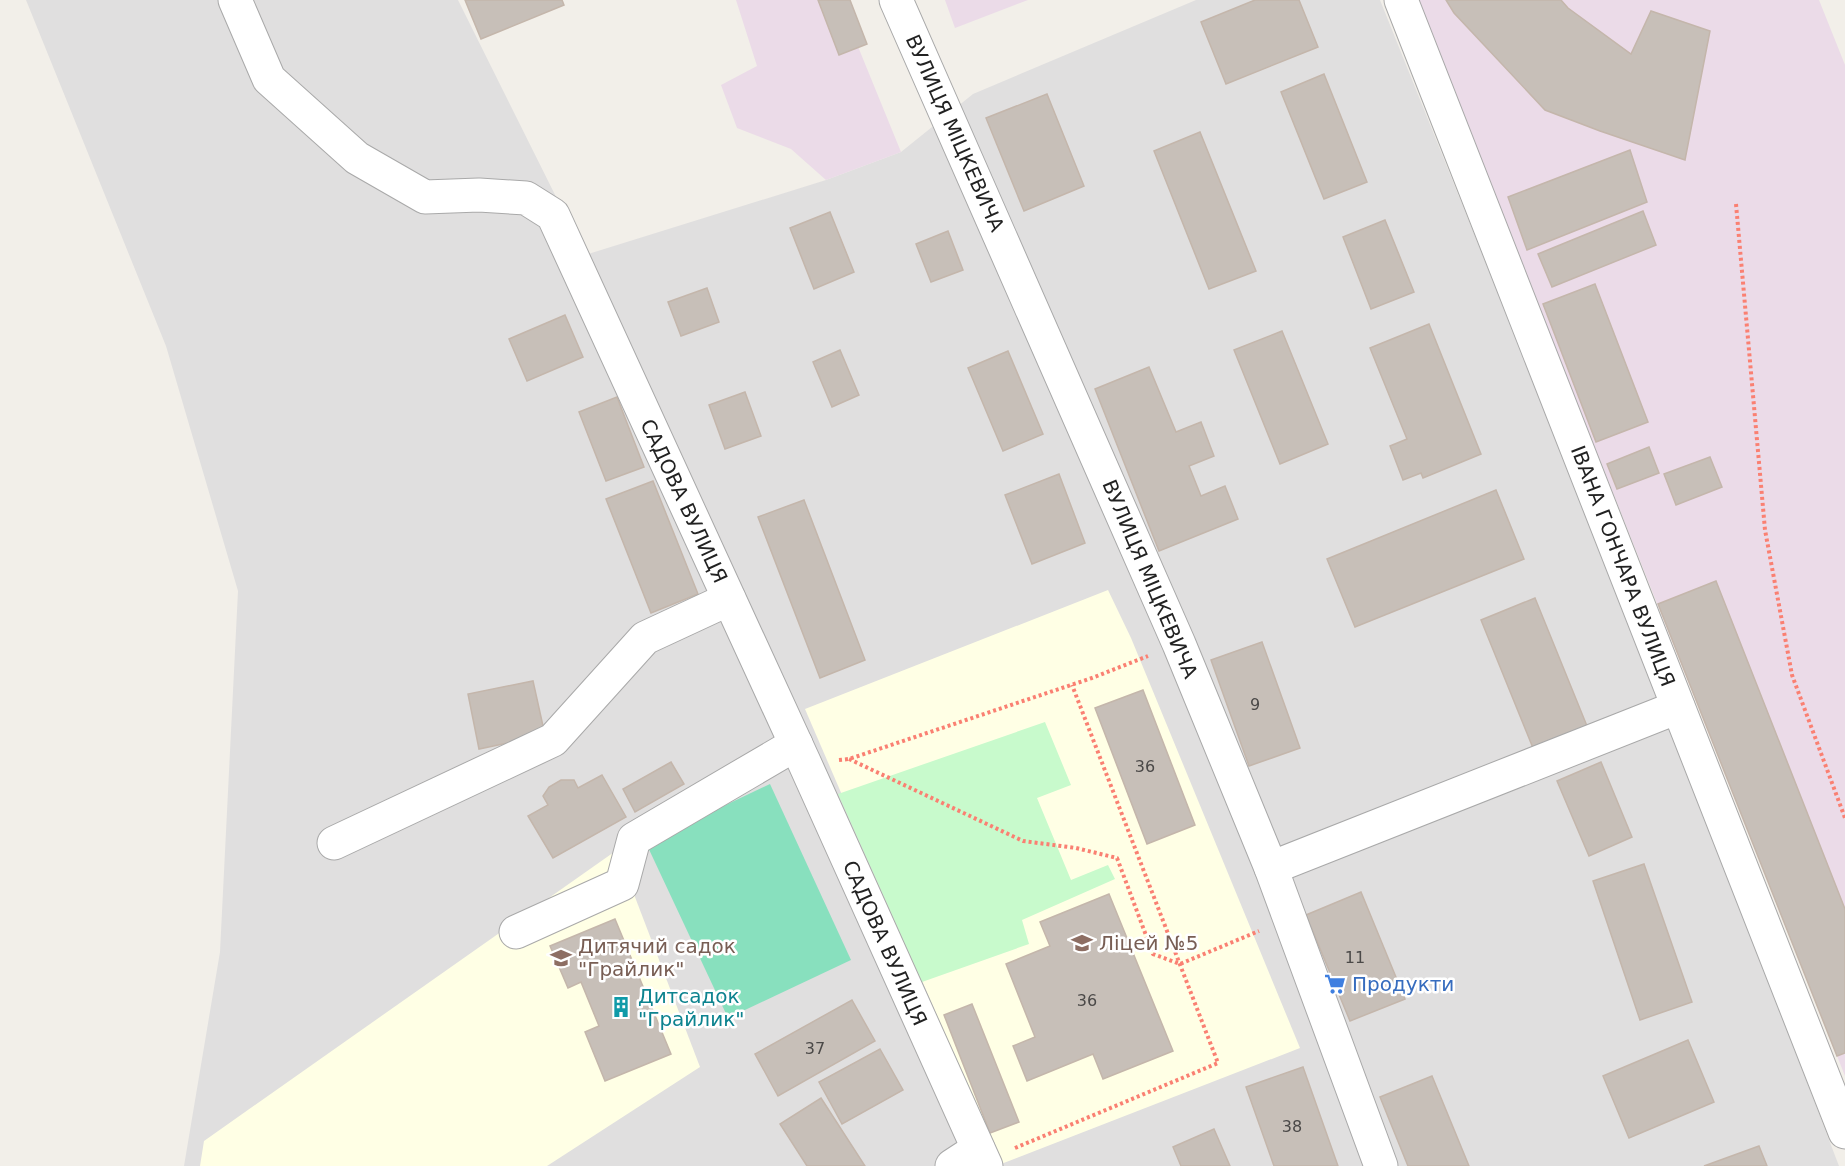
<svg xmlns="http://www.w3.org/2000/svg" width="1845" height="1166" font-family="'DejaVu Sans',sans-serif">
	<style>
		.residential { fill: #e0dfdf }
		.industrial { fill: #ebdbe8 }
		.education { fill: #ffffe5 }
		.park { fill: #c8facc }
		.pitch { fill: #88e0be }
		.building { fill: #c7bfb8; stroke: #c4b6ab; stroke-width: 1.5 }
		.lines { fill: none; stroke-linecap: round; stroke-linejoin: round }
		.minor-casing { stroke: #a9a9a9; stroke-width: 35 }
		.path { stroke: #fa8072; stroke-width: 4; stroke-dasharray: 3 3; stroke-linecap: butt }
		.minor { stroke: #fff; stroke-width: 33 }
		.labels { text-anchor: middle; stroke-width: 5; stroke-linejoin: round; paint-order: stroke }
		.number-label { font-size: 16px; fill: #4b4948 }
		.street-label { font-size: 20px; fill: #222; stroke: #fff }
		.education-label { font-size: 20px; fill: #785e54; stroke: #fff; text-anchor: start }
		.shop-label { font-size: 20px; fill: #366cbe; stroke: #fff; text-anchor: start }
		.culture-label { font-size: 20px; fill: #0d838f; stroke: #fff; text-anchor: start }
	</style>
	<rect width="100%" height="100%" fill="#f2efe9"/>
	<polygon class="residential" points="26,0 458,0 585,255 826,180 901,152 973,94 1196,0 1380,0 1649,669 1839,1166 184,1166 220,952 238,591 166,346"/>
	<g class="industrial">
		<polygon points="736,0 839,0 901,152 826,180 791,149 737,128 721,85 757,66"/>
		<polygon points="945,0 1028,0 955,28"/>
		<polygon points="1417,0 1819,0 1845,65 1845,1076"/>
	</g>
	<g class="education">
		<polygon points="1108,590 1131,638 1300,1048 1001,1164 805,709"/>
		<polygon points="617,850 700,1067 547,1166 200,1166 204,1141"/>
	</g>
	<polygon class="park" points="1045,722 1071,785 1037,798 1071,880 1108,865 1115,879 1022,920 1029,944 922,982 838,794"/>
	<polygon class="pitch" points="770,784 851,960 728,1018 646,843"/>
	<g class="building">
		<polygon points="465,0 562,0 564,5 481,39"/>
		<polygon points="818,0 850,0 867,44 839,55"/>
		<polygon points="1255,0 1299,0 1318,47 1226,84 1201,22"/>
		<polygon points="1446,0 1561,0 1568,8 1631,54 1651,11 1710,31 1685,160 1600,131 1545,110 1454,13"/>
		<polygon points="1324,74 1367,182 1324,199 1281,92"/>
		<polygon points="1047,94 1084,186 1024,211 986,118"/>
		<polygon points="1200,132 1256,271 1209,289 1154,151"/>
		<polygon points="1630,150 1647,202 1527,250 1508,197"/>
		<polygon points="1643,211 1656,245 1552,287 1538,254"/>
		<polygon points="830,212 854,272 814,289 790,228"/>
		<polygon points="1385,220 1414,292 1371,309 1343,237"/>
		<polygon points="948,231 963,270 931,282 916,244"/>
		<polygon points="1595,284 1648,422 1596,442 1543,304"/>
		<polygon points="707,288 719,322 681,336 668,302"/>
		<polygon points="565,315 583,357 527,381 509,339"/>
		<polygon points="1429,324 1481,454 1423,478 1421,473 1403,480 1390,446 1407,439 1370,348"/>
		<polygon points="1282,331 1328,444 1280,464 1234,350"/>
		<polygon points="840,350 859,395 832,407 813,362"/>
		<polygon points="1008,351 1043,434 1003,451 968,368"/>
		<polygon points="1149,367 1176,432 1201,422 1214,456 1189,466 1201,496 1225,486 1238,519 1159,551 1095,389"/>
		<polygon points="745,392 761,436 725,449 709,405"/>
		<polygon points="617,397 644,467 606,481 579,412"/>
		<polygon points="1649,447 1659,473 1617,489 1607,464"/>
		<polygon points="1710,457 1722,487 1676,505 1664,474"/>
		<polygon points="1059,474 1085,543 1032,564 1005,495"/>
		<polygon points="653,481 698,594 651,613 606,499"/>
		<polygon points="1496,490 1524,559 1355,627 1327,559"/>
		<polygon points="804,500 865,660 820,678 758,517"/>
		<polygon points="1716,581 1845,909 1845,1053 1837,1056 1658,604"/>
		<polygon points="1535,598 1587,726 1533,748 1481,620"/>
		<polygon points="1262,642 1300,748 1249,766 1211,660"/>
		<polygon points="533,681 545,735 479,749 468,694"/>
		<polygon points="1143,690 1195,825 1147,844 1095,708"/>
		<polygon points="671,762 684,784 635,812 623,789"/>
		<polygon points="1601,762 1632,837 1589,856 1557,781"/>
		<polygon points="602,775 626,817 553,858 528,816 548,805 543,796 549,787 561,780 574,780 578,788"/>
		<polygon points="1644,864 1692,1002 1640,1020 1593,881"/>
		<polygon points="1361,892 1405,999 1350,1021 1306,915"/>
		<polygon points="1109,894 1173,1051 1103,1079 1093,1054 1027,1081 1013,1046 1035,1037 1006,964 1050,946 1040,922"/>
		<polygon points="615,919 671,1054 605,1081 585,1032 599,1026 581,982 568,988 550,946"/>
		<polygon points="852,1000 875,1041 778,1096 755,1054"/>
		<polygon points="972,1004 1019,1122 990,1133 944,1015"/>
		<polygon points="1688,1040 1714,1102 1629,1138 1603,1076"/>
		<polygon points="880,1049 903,1090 842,1124 819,1082"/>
		<polygon points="1303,1067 1338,1166 1274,1166 1246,1087"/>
		<polygon points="1432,1076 1469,1166 1408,1166 1380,1097"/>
		<polygon points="821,1098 865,1166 807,1166 780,1124"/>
		<polygon points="1214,1129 1230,1166 1181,1166 1173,1147"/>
		<polygon points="1759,1146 1767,1166 1704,1166"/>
	</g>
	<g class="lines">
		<defs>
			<g id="minor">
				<polyline points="235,0 269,79 357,158 425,197 479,195 526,198 553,215 805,764 986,1166"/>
				<polyline points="896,0 1179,644 1271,868 1381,1166"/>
				<polyline points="1401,0 1845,1132"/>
				<polyline points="334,843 553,740 645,638 729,599"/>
				<polyline points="1271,868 1678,707"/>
				<polyline points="516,932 622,884 634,839 796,744"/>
				<polyline points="952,1166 978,1149"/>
			</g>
		</defs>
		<use href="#minor" class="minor-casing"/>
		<g class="path">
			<polyline points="1736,204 1765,530 1792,675 1845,818"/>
			<polyline points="849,759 1023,841 1076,848 1117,858 1153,954 1180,964 1259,931"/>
			<polyline points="839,760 849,759 1092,678 1148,656"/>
			<polyline points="1015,1148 1218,1063 1072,685"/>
		</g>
		<use href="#minor" class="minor"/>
	</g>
	<defs>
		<symbol id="school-bare" viewBox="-9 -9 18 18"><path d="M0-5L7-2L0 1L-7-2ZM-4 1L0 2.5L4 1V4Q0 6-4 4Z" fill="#8d6e63" stroke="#fff" stroke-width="2.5" paint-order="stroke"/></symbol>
		<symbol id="supermarket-bare" viewBox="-9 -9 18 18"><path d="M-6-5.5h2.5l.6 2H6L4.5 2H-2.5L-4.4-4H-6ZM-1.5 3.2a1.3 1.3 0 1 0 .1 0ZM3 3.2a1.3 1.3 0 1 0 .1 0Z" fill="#3f7fe0" stroke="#fff" stroke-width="2.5" paint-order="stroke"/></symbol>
		<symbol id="building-bare" viewBox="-9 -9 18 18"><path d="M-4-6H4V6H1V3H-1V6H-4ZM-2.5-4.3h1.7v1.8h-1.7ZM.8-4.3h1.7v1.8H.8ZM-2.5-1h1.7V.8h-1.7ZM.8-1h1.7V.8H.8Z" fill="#0f9aa8" stroke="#fff" stroke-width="2.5" paint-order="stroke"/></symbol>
	</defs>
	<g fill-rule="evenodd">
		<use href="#school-bare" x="1067" y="928" width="30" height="30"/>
		<use href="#school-bare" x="546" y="943" width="30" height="30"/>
		<use href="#supermarket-bare" x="1320" y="969" width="30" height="30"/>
		<use href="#building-bare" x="606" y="992" width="30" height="30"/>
	</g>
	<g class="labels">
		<g class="number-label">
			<text x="1255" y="710">9</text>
			<text x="1145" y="772">36</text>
			<text x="1355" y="963">11</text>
			<text x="1087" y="1006">36</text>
			<text x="815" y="1054">37</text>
			<text x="1292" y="1132">38</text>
		</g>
		<g class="street-label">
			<text transform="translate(955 133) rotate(66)" y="7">ВУЛИЦЯ МІЦКЕВИЧА</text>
			<text transform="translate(684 501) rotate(65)" y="7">САДОВА ВУЛИЦЯ</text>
			<text transform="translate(1623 566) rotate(69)" y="7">ІВАНА ГОНЧАРА ВУЛИЦЯ</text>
			<text transform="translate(1150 579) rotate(67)" y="7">ВУЛИЦЯ МІЦКЕВИЧА</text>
			<text transform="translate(885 943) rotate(66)" y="7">САДОВА ВУЛИЦЯ</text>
		</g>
		<g class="education-label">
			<text x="1099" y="950">Ліцей №5</text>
			<text x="578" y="953">Дитячий садок<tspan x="578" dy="23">"Грайлик"</tspan></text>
		</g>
		<g class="shop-label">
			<text x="1352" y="991">Продукти</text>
		</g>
		<g class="culture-label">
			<text x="638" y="1003">Дитсадок<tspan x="638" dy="23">"Грайлик"</tspan></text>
		</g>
	</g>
</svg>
